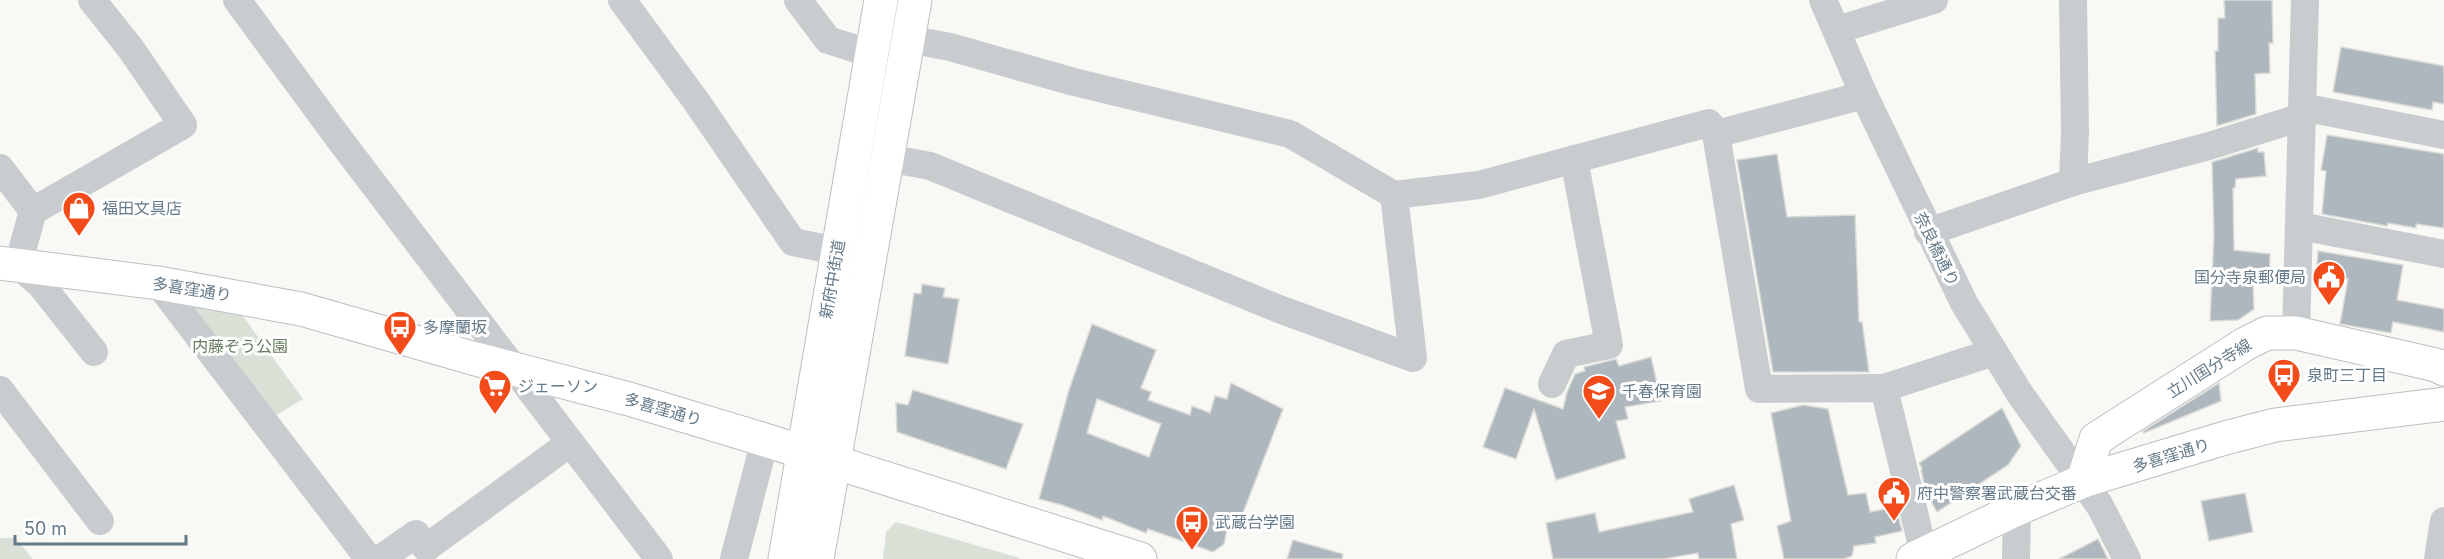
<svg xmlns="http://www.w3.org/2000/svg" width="2444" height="559" font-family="Inter,'Noto Sans JP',sans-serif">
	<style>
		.green { fill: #d9e1d6 }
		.building { fill: #aeb7bd; stroke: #dadad7; stroke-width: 1.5; fill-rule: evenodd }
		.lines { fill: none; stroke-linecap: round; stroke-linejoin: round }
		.major-casing { stroke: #bbbfc3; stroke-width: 35 }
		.minor { stroke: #c8cccf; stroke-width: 28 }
		.major { stroke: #fff; stroke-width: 33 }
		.labels { text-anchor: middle; stroke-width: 6; stroke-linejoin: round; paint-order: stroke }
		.poi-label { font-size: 16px; fill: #647989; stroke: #fff; text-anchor: start }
		.street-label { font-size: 16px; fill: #647989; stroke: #fff }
		.park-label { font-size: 16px; fill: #667a60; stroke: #fff }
	</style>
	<rect width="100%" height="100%" fill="#f8f8f5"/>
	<g class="green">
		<polygon points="192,306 243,316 303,399 272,418"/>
		<polygon points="896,522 1020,558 1019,559 883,559 886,532"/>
		<polygon points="0,538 15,538 33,559 0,559"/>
	</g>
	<g class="building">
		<polygon points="2224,0 2272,0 2273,43 2269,43 2270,73 2255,74 2256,114 2217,126 2215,51 2218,51 2218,18 2225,18"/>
		<polygon points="2341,47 2444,66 2444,104 2433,102 2432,110 2333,92"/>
		<polygon points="2327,135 2444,154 2444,228 2416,224 2416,228 2388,223 2387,226 2322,214 2326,171 2321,170"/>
		<polygon points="2258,148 2258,152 2264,152 2266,176 2236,179 2235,188 2233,188 2234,250 2270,254 2269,285 2253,284 2254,309 2238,320 2210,321 2214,236 2212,162"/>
		<polygon points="1777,154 1787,217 1855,215 1859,322 1862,322 1869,372 1773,372 1737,160"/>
		<polygon points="2318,251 2403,265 2397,300 2444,309 2444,332 2393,322 2391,333 2340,324 2348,279 2316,276"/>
		<polygon points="922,284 945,288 943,297 959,299 948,364 905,356 914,293 921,294"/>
		<path d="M 1092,324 L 1156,350 L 1141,388 L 1151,392 L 1148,400 L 1190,415 L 1192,406 L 1210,413 L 1215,396 L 1227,399 L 1231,383 L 1283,409 L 1236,531 L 1227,529 L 1224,544 L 1213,552 L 1148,529 L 1146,533 L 1103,516 L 1102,520 L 1062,505 L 1039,499 L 1069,390 ZM 1097,399 L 1161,424 L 1149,457 L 1087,433 Z"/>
		<polygon points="1651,357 1661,401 1625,407 1628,419 1616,421 1626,458 1556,480 1534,409 1516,459 1483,447 1505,388 1563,409 1567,392 1575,374 1585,371 1584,367 1616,359 1619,366"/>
		<polygon points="2219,383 2221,401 2144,433 2143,431"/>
		<polygon points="913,390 1023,424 1006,469 897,432 896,403 908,405"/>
		<polygon points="1803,405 1828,409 1848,495 1866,493 1870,512 1896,507 1902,531 1875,537 1876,543 1854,546 1852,556 1844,559 1784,559 1777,526 1791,521 1771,413"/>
		<polygon points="2002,408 2021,446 2008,465 1937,512 1926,492 1921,470 1922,468 1919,463"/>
		<polygon points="1734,485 1744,520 1731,524 1737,559 1699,559 1698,553 1663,559 1553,559 1546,523 1595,513 1599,532 1693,512 1689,499"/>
		<polygon points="2245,493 2253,532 2209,541 2201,501"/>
		<polygon points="2098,539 2108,559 2059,559"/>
		<polygon points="1293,540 1343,554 1342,559 1287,559"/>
	</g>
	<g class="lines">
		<defs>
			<g id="major">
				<polyline points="0,263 158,283 301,309 472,358 629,399 765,440 1140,559"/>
				<polyline points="2083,481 2096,439 2245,344 2267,333 2296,333 2436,365 2444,369"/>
				<polyline points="785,559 881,0"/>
				<polyline points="817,559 915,0"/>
				<polyline points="1913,559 2017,509 2083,481 2225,438 2275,425 2444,404"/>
			</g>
		</defs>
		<use href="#major" class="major-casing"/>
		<g class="minor">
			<polyline points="92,0 131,49 183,125 33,211 18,265 41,285 94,352"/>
			<polyline points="237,0 340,140 659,559"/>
			<polyline points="622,0 696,101 793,242 837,251"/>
			<polyline points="798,0 828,40 872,54"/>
			<polyline points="1823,0 1864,95 1964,303 2020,394 2100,506 2127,559"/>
			<polyline points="1837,30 1934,0"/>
			<polyline points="908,39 950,47 1074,82 1290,134 1394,195 1479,185 1709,123 1716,134 1864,95"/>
			<polyline points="2302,107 2444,135"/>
			<polyline points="1716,134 1759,389 1884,388 1924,554"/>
			<polyline points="887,158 930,166 1279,309 1413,358 1394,195"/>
			<polyline points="0,168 33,211"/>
			<polyline points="2073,182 2075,131 2073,0"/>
			<polyline points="2300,226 2444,254"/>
			<polyline points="1928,232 2073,182 2209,146 2302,117"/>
			<polyline points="158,283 369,559"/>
			<polyline points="2296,333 2305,0"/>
			<polyline points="1552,384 1566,354 1609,345 1574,159"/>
			<polyline points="1884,388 1994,352"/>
			<polyline points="0,390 100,521"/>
			<polyline points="380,559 416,534 426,548 570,443"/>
			<polyline points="734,559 765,440"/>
			<polyline points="2016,559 2017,509"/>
			<polyline points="2438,559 2444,521"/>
		</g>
		<use href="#major" class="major"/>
	</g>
	<defs>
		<symbol id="shop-pin" viewBox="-11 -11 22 30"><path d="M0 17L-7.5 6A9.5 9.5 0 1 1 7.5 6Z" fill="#f34c1a" stroke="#fff"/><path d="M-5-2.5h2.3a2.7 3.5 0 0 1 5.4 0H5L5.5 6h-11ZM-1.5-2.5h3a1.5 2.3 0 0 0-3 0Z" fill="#fff"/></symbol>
		<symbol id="civic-pin" viewBox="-11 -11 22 30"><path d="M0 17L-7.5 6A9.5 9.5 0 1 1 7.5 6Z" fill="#f34c1a" stroke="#fff"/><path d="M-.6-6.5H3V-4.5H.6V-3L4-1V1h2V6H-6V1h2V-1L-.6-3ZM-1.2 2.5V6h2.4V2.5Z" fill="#fff"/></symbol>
		<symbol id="bus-pin" viewBox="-11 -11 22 30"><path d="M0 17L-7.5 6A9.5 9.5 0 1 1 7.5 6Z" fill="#f34c1a" stroke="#fff"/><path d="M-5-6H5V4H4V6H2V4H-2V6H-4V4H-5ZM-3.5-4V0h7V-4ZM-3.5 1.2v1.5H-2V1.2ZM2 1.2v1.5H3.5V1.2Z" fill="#fff"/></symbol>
		<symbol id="supermarket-pin" viewBox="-11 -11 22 30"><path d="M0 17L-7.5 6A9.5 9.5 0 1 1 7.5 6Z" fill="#f34c1a" stroke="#fff"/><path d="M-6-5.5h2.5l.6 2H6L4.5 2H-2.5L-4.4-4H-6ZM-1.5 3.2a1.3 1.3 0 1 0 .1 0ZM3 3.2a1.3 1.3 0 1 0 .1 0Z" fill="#fff"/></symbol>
		<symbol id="school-pin" viewBox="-11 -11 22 30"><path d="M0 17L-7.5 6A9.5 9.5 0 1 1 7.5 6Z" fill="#f34c1a" stroke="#fff"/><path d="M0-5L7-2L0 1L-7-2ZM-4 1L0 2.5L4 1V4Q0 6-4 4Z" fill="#fff"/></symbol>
	</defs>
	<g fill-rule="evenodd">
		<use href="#shop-pin" x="60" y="189" width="38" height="52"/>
		<use href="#civic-pin" x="2310" y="258" width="38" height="52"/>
		<use href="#bus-pin" x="381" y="308" width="38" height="52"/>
		<use href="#bus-pin" x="2265" y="356" width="38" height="52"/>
		<use href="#supermarket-pin" x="476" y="367" width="38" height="52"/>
		<use href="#school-pin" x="1580" y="372" width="38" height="52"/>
		<use href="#civic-pin" x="1875" y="474" width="38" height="52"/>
		<use href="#bus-pin" x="1173" y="503" width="38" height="52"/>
	</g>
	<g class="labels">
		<g class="poi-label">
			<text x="102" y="214">福田文具店</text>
			<text x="2306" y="283" text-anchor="end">国分寺泉郵便局</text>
			<text x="423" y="333">多摩蘭坂</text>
			<text x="2307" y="381">泉町三丁目</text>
			<text x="518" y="392">ジェーソン</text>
			<text x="1622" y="397">千春保育園</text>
			<text x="1917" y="499">府中警察署武蔵台交番</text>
			<text x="1215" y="528">武蔵台学園</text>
		</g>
		<g class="street-label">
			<text transform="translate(1937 249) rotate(64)" y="6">奈良橋通り</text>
			<text transform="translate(832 279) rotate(-80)" y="6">新府中街道</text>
			<text transform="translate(192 289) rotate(9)" y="6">多喜窪通り</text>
			<text transform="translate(2209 368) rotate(-32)" y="6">立川国分寺線</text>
			<text transform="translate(663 409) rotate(16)" y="6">多喜窪通り</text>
			<text transform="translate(2171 455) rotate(-17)" y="6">多喜窪通り</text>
		</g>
		<g class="park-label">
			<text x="240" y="352">内藤ぞう公園</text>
		</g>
	</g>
	<path d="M15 535v9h171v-9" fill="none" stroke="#647989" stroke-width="3"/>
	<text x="24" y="535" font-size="18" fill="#647989" stroke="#ffffff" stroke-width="4.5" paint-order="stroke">50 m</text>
</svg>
